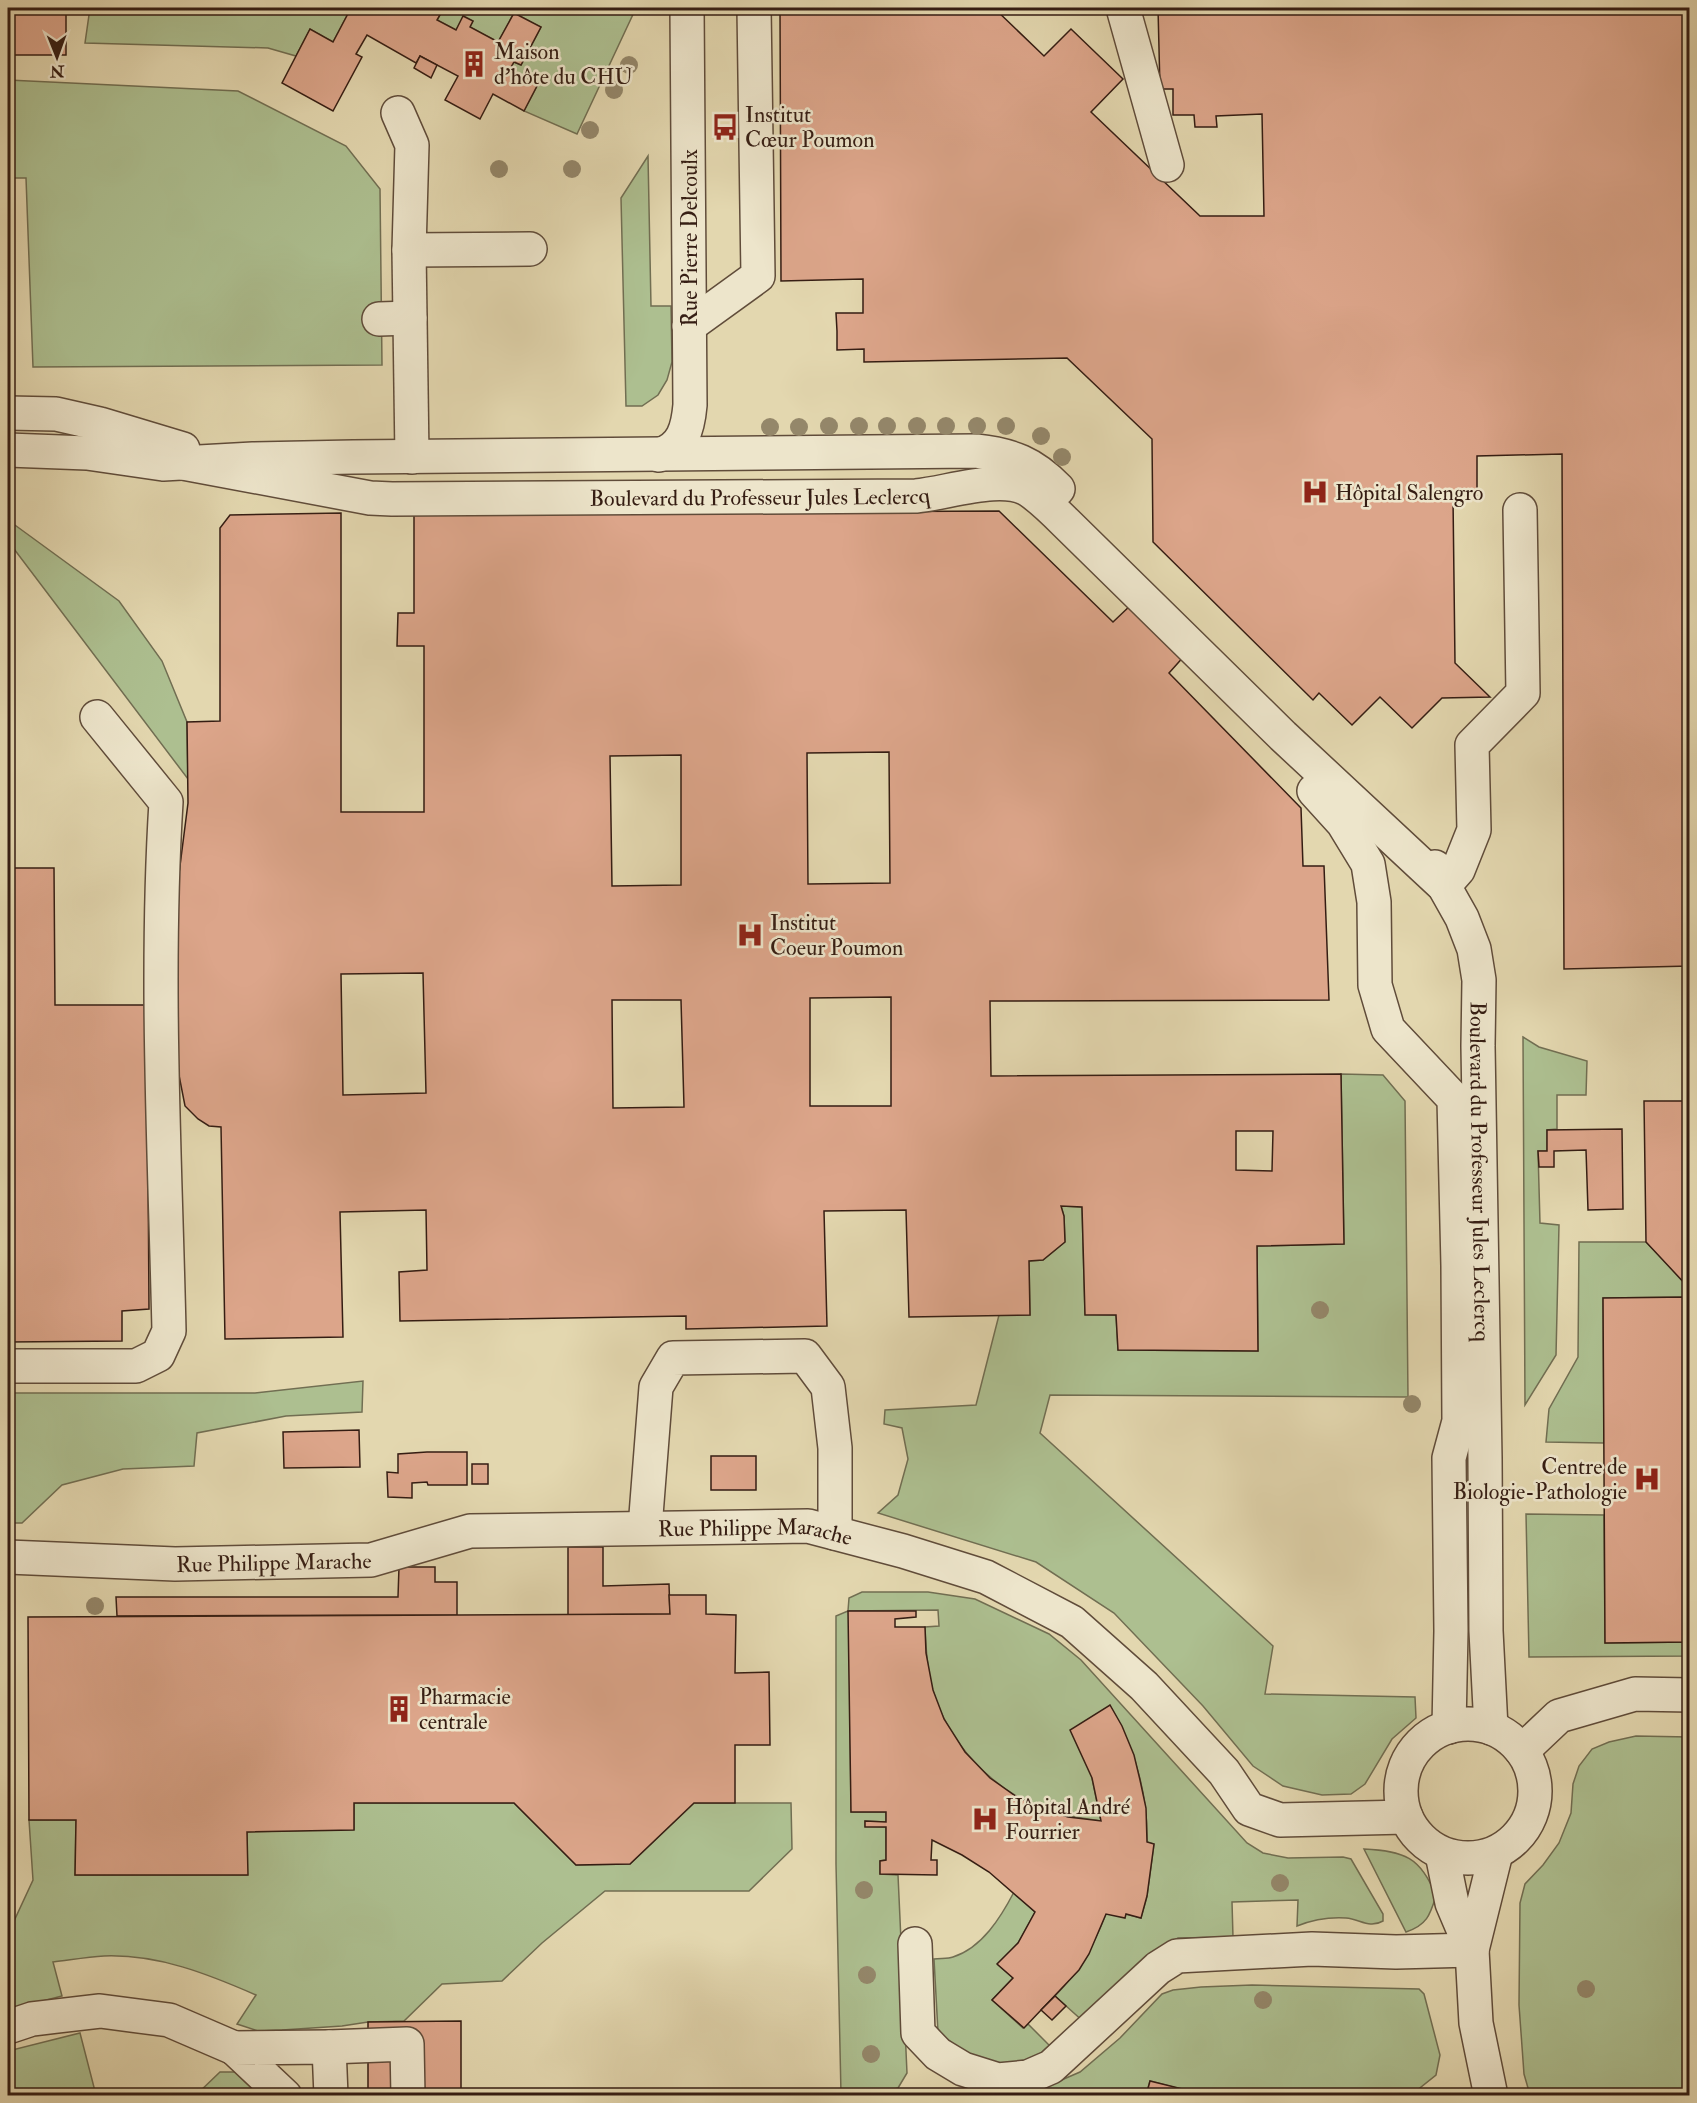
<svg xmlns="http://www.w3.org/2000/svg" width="1697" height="2103" font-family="'IM FELL Double Pica',serif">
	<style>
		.green { fill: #adbf90; stroke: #716e52; stroke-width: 1.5 }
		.building { fill: #dca58a; stroke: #351d13; stroke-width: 1.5; fill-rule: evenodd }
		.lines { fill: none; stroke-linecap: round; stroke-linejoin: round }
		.minor-casing { stroke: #604c3a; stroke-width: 36 }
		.minor { stroke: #ede5cb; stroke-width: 33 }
		.tree { fill: #94876a }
		.labels { text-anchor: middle; stroke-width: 5; stroke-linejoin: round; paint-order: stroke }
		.poi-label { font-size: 22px; fill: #351d13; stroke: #ede5cb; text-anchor: start }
		.street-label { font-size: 22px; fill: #351d13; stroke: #ede5cb }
	</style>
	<rect width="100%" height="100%" fill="#e3d7af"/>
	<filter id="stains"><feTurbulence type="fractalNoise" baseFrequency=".00333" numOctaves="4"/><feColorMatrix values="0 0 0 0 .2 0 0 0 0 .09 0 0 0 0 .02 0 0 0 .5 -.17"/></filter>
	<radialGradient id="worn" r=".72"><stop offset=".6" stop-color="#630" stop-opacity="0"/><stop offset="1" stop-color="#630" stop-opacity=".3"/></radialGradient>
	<g class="green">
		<polygon points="90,8 351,8 333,42 310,29 296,56 268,48 85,43"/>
		<polygon points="444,8 636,8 577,134 524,111 538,84 510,69 514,62 521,65 541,27 514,13 498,42 470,27 473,21 464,16 456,30 437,20"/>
		<polygon points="8,80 238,91 346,146 380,189 382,365 33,367 26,178 8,178"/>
		<polygon points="648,156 651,306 671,306 672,362 667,380 658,395 642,406 626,406 621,198"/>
		<polygon points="8,520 119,601 162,661 187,722 188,779 8,541"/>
		<polygon points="1523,1037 1539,1047 1587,1061 1586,1095 1557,1095 1557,1129 1547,1130 1547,1151 1538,1151 1540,1223 1559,1225 1556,1355 1525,1405"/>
		<polygon points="1341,1074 1383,1075 1405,1101 1408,1397 1050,1395 1040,1433 1273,1646 1265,1694 1415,1697 1416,1718 1392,1739 1365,1784 1351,1794 1322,1795 1283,1786 1253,1766 1203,1706 1114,1613 1036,1562 878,1513 898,1495 908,1459 902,1428 884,1424 885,1410 976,1405 999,1315 1030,1315 1029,1261 1043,1260 1065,1242 1064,1216 1061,1206 1082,1207 1085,1314 1116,1315 1118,1350 1258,1351 1257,1246 1344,1244"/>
		<polygon points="1579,1242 1646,1242 1689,1286 1689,1297 1603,1298 1604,1443 1546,1442 1549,1409 1578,1357"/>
		<polygon points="363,1381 362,1412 286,1416 197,1433 194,1466 123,1469 62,1485 22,1523 8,1523 8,1393 255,1393"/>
		<polygon points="1526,1514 1604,1515 1605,1643 1689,1642 1689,1656 1529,1657"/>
		<path d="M 862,1592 L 928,1592 L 975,1599 L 1049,1634 L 1081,1660 L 1247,1843 L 1263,1853 L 1288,1858 L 1343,1857 L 1351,1859 L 1383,1914 L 1383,1921 C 1369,1929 1360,1919 1346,1918 C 1330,1917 1312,1920 1297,1926 L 1298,1900 L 1232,1902 L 1233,1937 L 1178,1938 L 1160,1949 L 1085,2023 L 1055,1996 C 1080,1970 1093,1947 1106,1914 L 1126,1914 L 1141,1918 L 1147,1896 L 1154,1844 L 1147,1842 C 1148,1794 1134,1747 1110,1706 L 1092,1778 L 1101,1821 C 1081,1818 1061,1816 1042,1809 C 991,1788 949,1744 933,1691 C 927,1670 926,1648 925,1627 L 939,1626 L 938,1610 L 849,1611 L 851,1812 L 886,1812 L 886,1822 L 865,1821 L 865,1826 L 886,1827 L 886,1860 L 880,1861 L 880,1874 L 898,1875 L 907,2073 L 898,2088 L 878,2094 L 841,2094 L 836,1864 L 836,1616 L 848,1611 L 849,1598 Z"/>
		<polygon points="1636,1736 1689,1737 1689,2095 1530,2095 1524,2074 1519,2005 1520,1903 1525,1884 1543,1865 1559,1843 1571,1813 1573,1784 1579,1766 1592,1749 1609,1742"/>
		<path d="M 354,1803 L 514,1803 L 576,1865 L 630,1864 L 694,1803 L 791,1803 L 792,1849 L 749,1891 L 605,1891 L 542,1943 L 502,1981 L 442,1984 L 404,2021 L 368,2022 L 342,2026 L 282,2030 L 258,2031 L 237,2024 L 256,1995 C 208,1974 158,1954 104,1956 C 87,1957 70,1960 53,1962 L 62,1996 L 8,2010 L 8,1934 L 33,1880 L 29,1820 L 76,1820 L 75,1875 L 247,1875 L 247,1832 L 354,1829 Z"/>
		<path d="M 1364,1849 C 1404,1851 1421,1857 1436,1896 C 1430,1915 1427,1925 1406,1932 Z"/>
		<path d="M 1014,1892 L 1035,1912 L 1018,1943 L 998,1965 L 1013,1978 L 992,2000 L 1023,2028 L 1028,2024 L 1056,2052 L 1001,2067 L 976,2061 L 938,2032 L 934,1959 C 940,1958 948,1959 953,1957 C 982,1948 1001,1917 1014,1892 Z"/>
		<polygon points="1252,1985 1419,1989 1424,1994 1440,2055 1436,2075 1411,2095 1203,2095 1150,2081 1146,2095 1000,2096 1043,2088 1080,2072 1120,2038 1162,1994 1173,1990 1201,1987"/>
		<polygon points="80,2033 96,2095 51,2095 49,2091 33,2095 8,2095 8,2051"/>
		<polygon points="220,2072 239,2072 260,2095 195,2096"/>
	</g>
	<g class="building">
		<rect x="8" y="8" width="58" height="47"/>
		<polygon points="351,8 444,8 437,20 456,30 463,16 473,21 470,27 498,42 514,13 541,27 521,65 514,62 510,69 538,84 524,111 493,94 480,119 445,100 458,76 420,56 416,63 367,35 356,54 362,57 333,111 282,83 310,29 333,42"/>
		<polygon points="780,8 815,8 818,10 821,8 994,8 1044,56 1071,29 1123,79 1091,112 1200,216 1264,216 1262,114 1216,116 1217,127 1195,127 1194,115 1173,115 1173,89 1160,89 1158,8 1690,8 1690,966 1564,969 1562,454 1477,456 1477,499 1453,498 1455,663 1490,697 1442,698 1412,728 1380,697 1352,725 1319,693 1313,700 1153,542 1152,439 1067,358 864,362 864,349 837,350 837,331 836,313 863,313 863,279 781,281"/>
		<polygon points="420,56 437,65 431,78 414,68"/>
		<rect x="8" y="304" width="1" height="64"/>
		<path d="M 999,511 L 1113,622 L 1133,603 L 1186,654 L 1169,673 L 1301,808 L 1303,866 L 1324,866 L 1329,1000 L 990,1001 L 991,1076 L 1341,1074 L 1344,1244 L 1257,1246 L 1258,1351 L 1118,1350 L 1116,1315 L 1085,1315 L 1082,1207 L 1061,1206 L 1064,1216 L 1065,1242 L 1043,1260 L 1029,1261 L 1030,1315 L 909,1317 L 906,1210 L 824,1211 L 827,1326 L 686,1329 L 686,1316 L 400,1321 L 399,1272 L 427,1270 L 426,1210 L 340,1212 L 343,1337 L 225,1339 L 221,1127 L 209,1126 L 198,1119 L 185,1106 L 176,1060 L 175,905 L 188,803 L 187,722 L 220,721 L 220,528 L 230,515 L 341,513 L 341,812 L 424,812 L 424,646 L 397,646 L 398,613 L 414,613 L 414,514 ZM 889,752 L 890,883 L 808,884 L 807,753 ZM 681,755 L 681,885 L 612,886 L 610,756 ZM 423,973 L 426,1093 L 343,1095 L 341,974 ZM 891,997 L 891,1106 L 810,1106 L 810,998 ZM 612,1000 L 681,1000 L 684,1107 L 613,1108 ZM 1236,1131 L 1273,1131 L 1272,1171 L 1236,1170 Z"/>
		<polygon points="8,868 54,868 55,1005 147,1005 149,1309 122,1311 122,1341 8,1342"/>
		<polygon points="1644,1101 1690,1101 1688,1287 1646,1242"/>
		<polygon points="1622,1129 1623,1209 1588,1210 1586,1150 1554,1151 1554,1167 1539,1167 1538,1151 1547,1151 1547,1130"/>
		<polygon points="1690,1297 1690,1642 1605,1643 1603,1298"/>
		<polygon points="359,1430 360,1467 284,1468 283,1432"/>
		<polygon points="427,1452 467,1452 467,1485 428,1485 427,1482 412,1483 412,1498 388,1497 387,1472 398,1473 398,1454"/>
		<rect x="711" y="1456" width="45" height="34"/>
		<rect x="472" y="1464" width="16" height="20"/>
		<polygon points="568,1547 603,1547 603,1586 669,1584 670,1614 568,1615"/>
		<polygon points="399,1567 435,1567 435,1582 457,1582 457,1615 117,1616 116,1597 398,1597"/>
		<polygon points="669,1595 706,1595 706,1614 736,1615 735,1673 769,1672 770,1745 735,1745 735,1803 694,1803 630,1864 576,1865 514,1803 354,1803 354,1830 247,1832 248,1875 75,1875 76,1820 29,1820 28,1617 670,1614"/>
		<polygon points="848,1611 916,1611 916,1617 895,1619 895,1627 925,1627 926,1653 933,1690 944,1719 965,1752 990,1778 1017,1797 1044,1809 1068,1817 1101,1821 1092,1778 1070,1730 1110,1705 1122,1726 1134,1755 1140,1780 1146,1808 1147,1842 1154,1844 1147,1896 1141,1918 1126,1914 1125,1918 1106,1914 1089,1954 1079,1970 1024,2028 992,2000 1013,1978 997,1964 1018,1943 1035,1912 989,1872 962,1855 932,1840 931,1860 937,1860 937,1875 880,1874 880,1861 886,1860 886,1827 865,1827 865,1821 886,1822 886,1812 851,1812"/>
		<polygon points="1055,1996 1066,2006 1052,2020 1041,2010"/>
		<polygon points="461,2021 461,2096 368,2096 368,2022"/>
		<polygon points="1150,2081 1203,2094 1203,2096 1146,2096"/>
		<polygon points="50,2091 51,2096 33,2096"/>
	</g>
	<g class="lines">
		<defs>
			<g id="minor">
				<polyline points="1123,8 1167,165"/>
				<polyline points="398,113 412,145 409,250 530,249"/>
				<polyline points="409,250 412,457"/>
				<polyline points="379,319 410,318"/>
				<polyline points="689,326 758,276 754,8"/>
				<polyline points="8,413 56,414 100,424 183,449"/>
				<path d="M 8,450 L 87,453 L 163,464 L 253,459 L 353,457 L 976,451 C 1012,455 1033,463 1058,489"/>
				<path d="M 659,455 C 683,448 688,428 690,405 L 687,8"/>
				<path id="s1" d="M 183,463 L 370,498 L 392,499 L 916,496 C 948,493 1004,473 1030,491 C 1043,500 1054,511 1065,522 L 1283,736 L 1444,886 L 1462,918 L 1474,949 L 1479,980 L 1478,1046 L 1485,1458 L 1486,1631 L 1491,1728"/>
				<polyline points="1314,791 1343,823 1368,864 1374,902 1375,985 1388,1029 1454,1099 1458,1266 1459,1421 1449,1458 1451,1631 1449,1727"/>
				<polyline points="1435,867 1444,886 1458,870 1474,830 1472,745 1523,693 1520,510"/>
				<path d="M 8,1366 L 136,1366 L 158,1355 L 169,1331 C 165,1155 155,978 166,802 L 97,717"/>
				<polyline points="645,1528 656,1387 673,1358 805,1356 828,1387 835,1448 835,1533"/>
				<path id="s2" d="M 8,1557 L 175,1564 L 371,1560 L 470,1531 L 808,1526 L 903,1551 L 986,1577 L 1072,1622 L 1144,1686 L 1224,1772 L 1249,1809 L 1280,1820 L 1406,1817"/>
				<circle cx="1468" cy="1791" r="67"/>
				<polyline points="1522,1751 1559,1716 1635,1694 1690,1695"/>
				<polyline points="1442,1854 1452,1903 1472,1950"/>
				<polyline points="915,1944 918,2033 938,2054 963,2069 998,2080 1028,2077 1051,2067 1158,1968 1177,1956 1312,1949 1396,1952 1472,1950"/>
				<polyline points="8,2027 32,2019 100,2011 169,2020 234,2048"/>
				<polyline points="329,2047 407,2044 408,2096"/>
				<polyline points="285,2096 234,2048 329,2047 331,2096"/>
				<polyline points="1491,2096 1476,2023 1472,1950 1496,1853"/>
			</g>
		</defs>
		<use href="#minor" class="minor-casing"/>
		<use href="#minor" class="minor"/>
	</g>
	<g class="tree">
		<circle cx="629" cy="65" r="9"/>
		<circle cx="614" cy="90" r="9"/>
		<circle cx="590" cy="130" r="9"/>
		<circle cx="499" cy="169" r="9"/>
		<circle cx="572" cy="169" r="9"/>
		<circle cx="829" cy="426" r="9"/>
		<circle cx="859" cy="426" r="9"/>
		<circle cx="887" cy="426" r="9"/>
		<circle cx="917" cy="426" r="9"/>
		<circle cx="946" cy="426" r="9"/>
		<circle cx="977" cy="426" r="9"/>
		<circle cx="1006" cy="426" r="9"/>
		<circle cx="770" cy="427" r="9"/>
		<circle cx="799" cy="427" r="9"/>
		<circle cx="1041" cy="436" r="9"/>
		<circle cx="1062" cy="457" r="9"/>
		<circle cx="1320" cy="1310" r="9"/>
		<circle cx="1412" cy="1404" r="9"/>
		<circle cx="95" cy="1606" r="9"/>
		<circle cx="1280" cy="1883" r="9"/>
		<circle cx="864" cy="1890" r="9"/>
		<circle cx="867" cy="1975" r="9"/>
		<circle cx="1586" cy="1989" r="9"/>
		<circle cx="1263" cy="2000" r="9"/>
		<circle cx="871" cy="2054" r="9"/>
	</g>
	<defs>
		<symbol id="building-bare" viewBox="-9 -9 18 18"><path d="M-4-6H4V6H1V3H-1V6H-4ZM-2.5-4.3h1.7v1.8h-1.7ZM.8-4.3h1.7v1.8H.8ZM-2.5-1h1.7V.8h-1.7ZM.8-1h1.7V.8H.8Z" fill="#8f2418" stroke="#ede5cb" stroke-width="2.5" paint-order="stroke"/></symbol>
		<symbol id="bus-bare" viewBox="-9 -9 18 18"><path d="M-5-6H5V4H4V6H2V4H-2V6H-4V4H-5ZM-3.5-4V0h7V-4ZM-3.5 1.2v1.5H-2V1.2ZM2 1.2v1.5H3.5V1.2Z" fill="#8f2418" stroke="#ede5cb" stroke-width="2.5" paint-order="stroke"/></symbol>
		<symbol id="hospital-bare" viewBox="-9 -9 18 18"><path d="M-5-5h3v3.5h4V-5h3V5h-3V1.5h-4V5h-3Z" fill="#8f2418" stroke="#ede5cb" stroke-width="2.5" paint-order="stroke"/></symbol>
	</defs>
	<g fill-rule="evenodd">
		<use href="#building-bare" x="455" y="45" width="38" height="38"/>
		<use href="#bus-bare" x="706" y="108" width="38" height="38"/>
		<use href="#hospital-bare" x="1296" y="473" width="38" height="38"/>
		<use href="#hospital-bare" x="731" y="916" width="38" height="38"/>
		<use href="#hospital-bare" x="1628" y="1460" width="38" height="38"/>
		<use href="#building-bare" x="380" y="1690" width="38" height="38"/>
		<use href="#hospital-bare" x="966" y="1800" width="38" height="38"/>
	</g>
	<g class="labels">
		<g class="poi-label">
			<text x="494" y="59">Maison<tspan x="494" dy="25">d'hôte du CHU</tspan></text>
			<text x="745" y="122">Institut<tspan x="745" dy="25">Cœur Poumon</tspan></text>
			<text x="1335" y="500">Hôpital Salengro</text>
			<text x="770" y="930">Institut<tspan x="770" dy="25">Coeur Poumon</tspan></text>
			<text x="1627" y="1474" text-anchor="end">Centre de<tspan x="1627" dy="25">Biologie-Pathologie</tspan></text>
			<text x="419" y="1704">Pharmacie<tspan x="419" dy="25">centrale</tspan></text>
			<text x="1005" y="1814">Hôpital André<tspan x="1005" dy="25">Fourrier</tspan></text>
		</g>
		<g class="street-label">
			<text transform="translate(689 238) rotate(-90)" y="8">Rue Pierre Delcoulx</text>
			<text dy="8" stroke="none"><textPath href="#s1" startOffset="580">Boulevard du Professeur Jules Leclercq</textPath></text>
			<text dy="8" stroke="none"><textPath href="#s1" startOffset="1718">Boulevard du Professeur Jules Leclercq</textPath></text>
			<text dy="8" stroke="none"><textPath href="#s2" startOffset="752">Rue Philippe Marache</textPath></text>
			<text dy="8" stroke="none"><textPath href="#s2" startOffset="266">Rue Philippe Marache</textPath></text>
		</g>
	</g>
	<rect width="1697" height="2103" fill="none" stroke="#e3d7af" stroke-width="30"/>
	<rect x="9" y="9" width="1679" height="2085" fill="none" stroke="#351d13" stroke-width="3"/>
	<rect x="15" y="15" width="1667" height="2073" fill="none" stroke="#351d13" stroke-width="1.5"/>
	<g transform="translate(57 57) rotate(179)" stroke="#ede5cb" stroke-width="4.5" paint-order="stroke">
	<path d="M0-4.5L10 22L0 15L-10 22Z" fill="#351d13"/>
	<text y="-9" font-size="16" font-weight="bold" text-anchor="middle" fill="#351d13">N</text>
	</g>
	<rect width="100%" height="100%" filter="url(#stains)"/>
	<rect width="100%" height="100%" fill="url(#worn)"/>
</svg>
